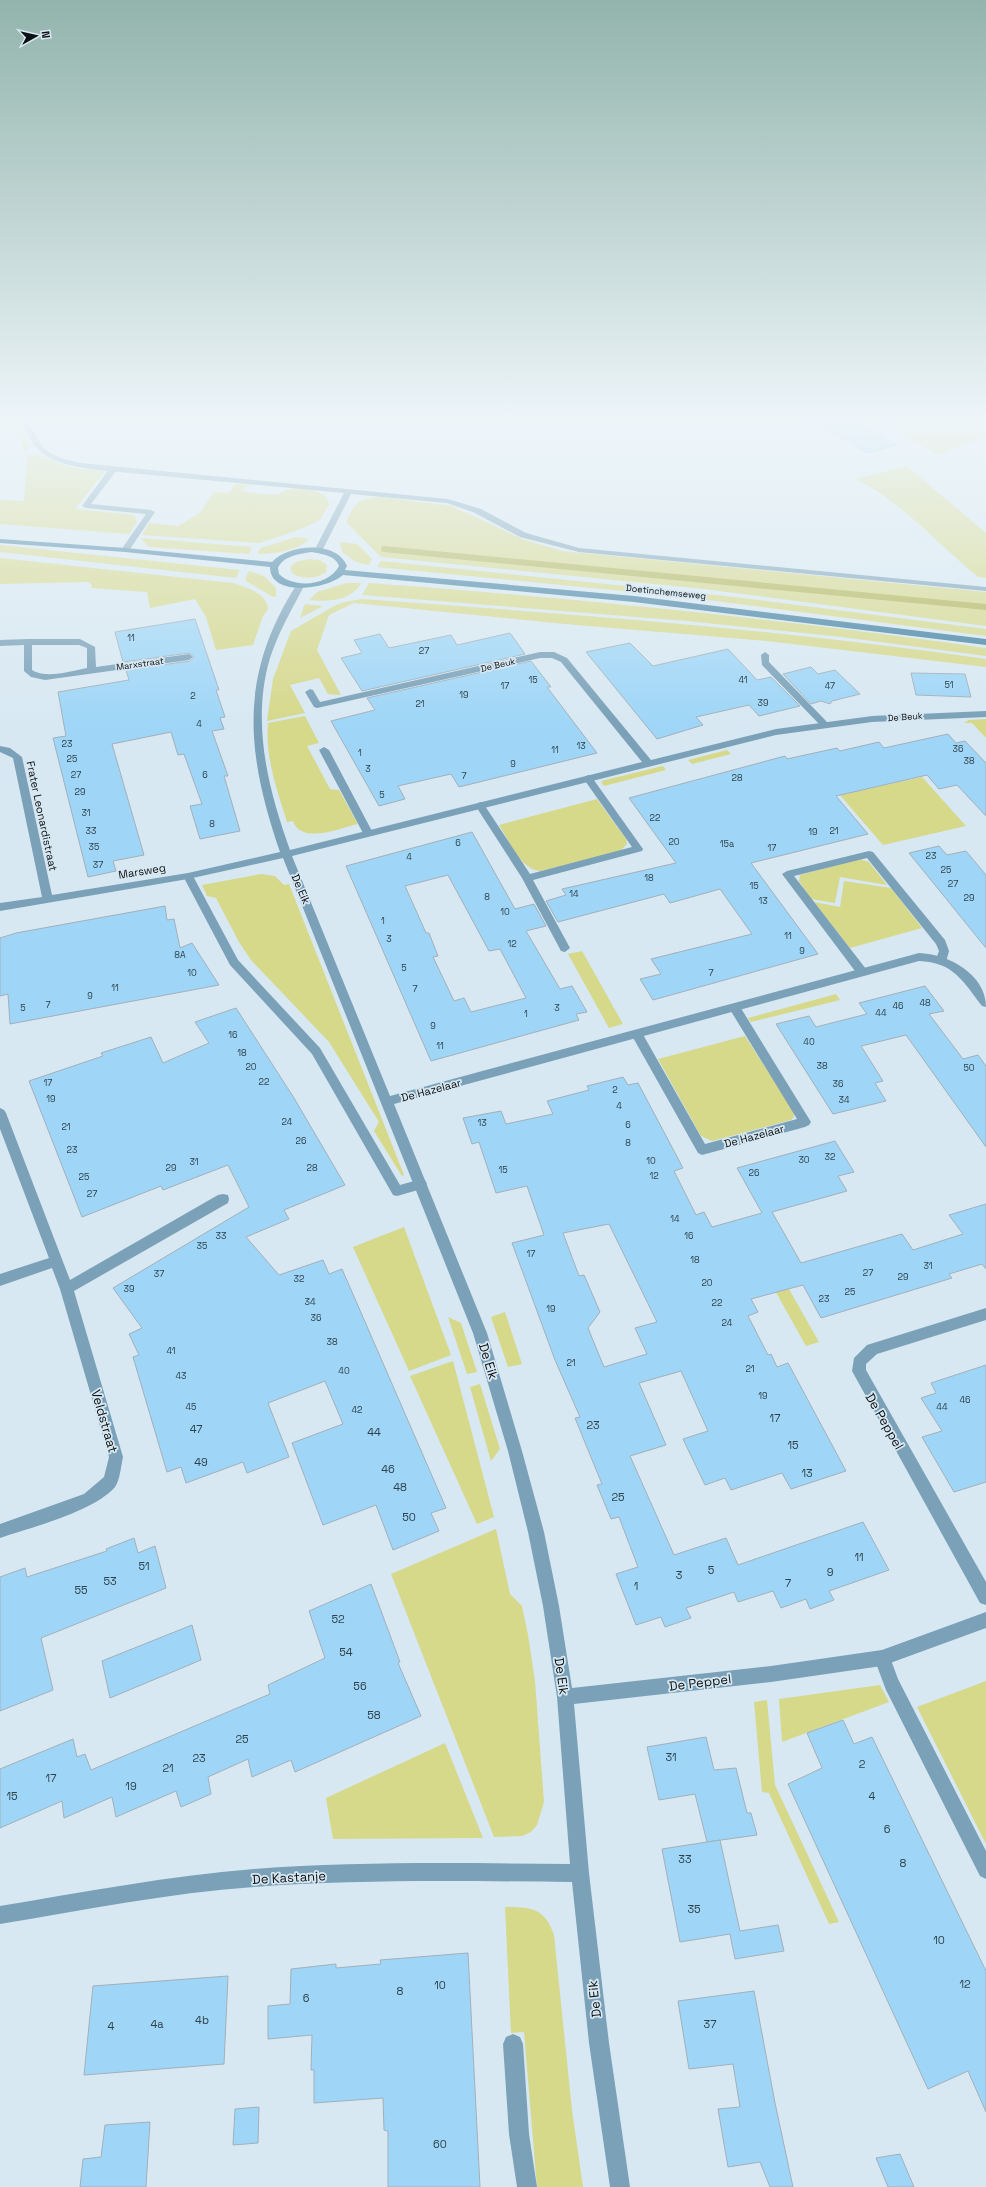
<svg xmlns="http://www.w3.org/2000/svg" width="986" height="2187" font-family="'Space Grotesk',sans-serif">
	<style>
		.green { fill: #d6d88a }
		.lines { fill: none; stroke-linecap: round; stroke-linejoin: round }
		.stream { stroke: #b1b351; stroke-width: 6 }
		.building { fill: #9fd6f7; stroke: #a1b0ba; fill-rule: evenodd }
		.lane { fill: #7aa1b8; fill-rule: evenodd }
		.street { fill: #7aa1b8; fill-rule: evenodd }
		.secondary { fill: #417fa1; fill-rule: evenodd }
		.labels { text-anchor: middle; stroke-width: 3.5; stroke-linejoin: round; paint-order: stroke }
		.far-street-label { font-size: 9px; fill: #0a1013; stroke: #d8e8f2 }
		.number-label { font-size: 9px; fill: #2f424c }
		.street-label { font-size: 11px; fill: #0a1013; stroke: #d8e8f2 }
		.near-number-label { font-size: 11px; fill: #2f424c }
		.near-street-label { font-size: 13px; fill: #0a1013; stroke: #d8e8f2 }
	</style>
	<rect width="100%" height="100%" fill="#d8e8f2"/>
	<g class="green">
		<polygon points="0,418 16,418 30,448 24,451 15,430 0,429"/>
		<polygon points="773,418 844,418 802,429"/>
		<polygon points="874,418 986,418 986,436 938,455"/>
		<polygon points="39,455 69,467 104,472 75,509 134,515 137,522 129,534 0,524 0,500 24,501 27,461 25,456"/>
		<path d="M 907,466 L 986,533 L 986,578 L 978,577 C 938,544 903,503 856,479 Z"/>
		<path d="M 235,484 L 251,485 L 240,491 C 250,492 270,496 278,494 C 282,493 285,489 289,489 C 302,487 327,490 329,504 L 320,520 L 301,529 L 260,543 L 142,535 L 149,523 L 178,526 L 200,513 L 214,492 L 229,493 Z"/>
		<path d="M 381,497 L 451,506 L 525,540 L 562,551 L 986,592 L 986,626 L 704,589 L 381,557 L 346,522 C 356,502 357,499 381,497 Z"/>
		<path d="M 296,537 L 309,539 C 298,551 273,554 257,554 L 261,548 Z"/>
		<polygon points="140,538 252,547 249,554 149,547"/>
		<polygon points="340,542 357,544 372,559 369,565 356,562 342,552"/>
		<polygon points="0,545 240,570 236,578 0,552"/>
		<path d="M 0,558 L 233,583 C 247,587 268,594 268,610 L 263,616 L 253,645 L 216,650 L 206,617 L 195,599 L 150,608 L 147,592 L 91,588 L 92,585 L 88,582 L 0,584 Z"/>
		<path d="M 308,559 L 320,560 L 327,565 L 326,572 C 316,579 302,580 292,573 L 290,567 L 296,562 Z"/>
		<polygon points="381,561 726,596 986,629 986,636 684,597 377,567"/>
		<polygon points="249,571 264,576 276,588 276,597 271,596 246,581 245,579"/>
		<path d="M 347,583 L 361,583 C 351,601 328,602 309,600 L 317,592 Z"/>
		<path d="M 369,583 C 575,598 781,619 986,648 L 986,656 L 842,637 L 687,621 L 362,595 Z"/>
		<path d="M 362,599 C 571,614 779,629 986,659 L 986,667 L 767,641 L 565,624 L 354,603 L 329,615 L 317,650 L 341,695 L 328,694 L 319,678 L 290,685 L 305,713 L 267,721 L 273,679 L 291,631 L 334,606 L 344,602 Z"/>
		<polygon points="305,604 323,606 300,618"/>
		<path d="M 305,716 L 319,743 L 307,746 L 330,789 L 339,790 L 358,824 C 340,828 301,845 293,821 L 287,822 C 277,790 265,757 268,723 Z"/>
		<polygon points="986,719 986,738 972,723 964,723 969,720"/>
		<polygon points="727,750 731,754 692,764 688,760"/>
		<polygon points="663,766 666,770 604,786 601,781"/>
		<polygon points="922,777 966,826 883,845 840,795"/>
		<path d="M 597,799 L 626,839 L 627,844 L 620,851 L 541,871 C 520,870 509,840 499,825 Z"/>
		<polygon points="859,859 869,862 887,885 840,877 835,903 811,899 799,881 800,875"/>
		<polygon points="261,874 275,876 284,885 289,884 404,1175 402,1176 374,1131 379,1122 329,1042 251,960 239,942 216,898 207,896 202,885"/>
		<polygon points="844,881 891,888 922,928 850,948 814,902 840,907"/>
		<polygon points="582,951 623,1024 609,1028 568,954"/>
		<polygon points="836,994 840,1000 751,1022 748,1018"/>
		<polygon points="745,1036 794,1112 794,1117 791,1120 712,1141 701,1136 658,1059"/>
		<polygon points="748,1217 819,1342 806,1346 736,1221"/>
		<polygon points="404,1227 451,1355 409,1371 353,1247"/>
		<polygon points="505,1312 522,1364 508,1367 491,1317"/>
		<polygon points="448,1317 461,1323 477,1372 467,1374"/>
		<polygon points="453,1361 494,1517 477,1524 410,1376"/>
		<polygon points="480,1384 500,1449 491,1461 470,1387"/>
		<polygon points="496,1529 510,1594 522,1606 528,1635 535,1681 544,1802 537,1825 531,1832 522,1836 494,1837 391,1574"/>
		<polygon points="986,1681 986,1844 917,1707"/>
		<polygon points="880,1685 889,1702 782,1742 779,1699"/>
		<polygon points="767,1700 775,1785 839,1922 829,1924 769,1793 762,1792 754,1702"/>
		<polygon points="445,1743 483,1838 333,1839 326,1798"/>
		<path d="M 505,1907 C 531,1907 545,1908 554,1935 L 572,2110 L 583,2187 L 537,2187 L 524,2032 L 511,2033 Z"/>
	</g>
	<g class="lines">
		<polyline class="stream" points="384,549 986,607"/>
	</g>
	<g class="building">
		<polygon points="816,418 849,418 896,445 867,453 814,421"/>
		<polygon points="195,619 219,690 216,690 225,717 220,718 224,729 212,731 228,776 224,776 240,831 200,839 190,806 202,804 184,754 178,755 171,732 112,744 144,855 113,861 116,871 88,877 53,738 66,736 58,692 129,680 126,670 190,661 194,657 189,653 123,662 115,632"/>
		<polygon points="510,633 525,654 362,691 341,658 362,653 354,640 380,634 389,648 451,635 457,645"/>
		<polygon points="630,643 653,666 728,649 757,680 771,677 800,706 759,716 749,705 696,717 703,725 657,739 586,652"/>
		<polygon points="531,661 551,687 547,687 597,753 459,787 451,774 398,786 405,799 379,806 331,721 375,710 367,698"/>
		<polygon points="811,667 818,674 835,670 860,694 832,701 830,704 821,701 811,704 783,674"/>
		<polygon points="911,673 965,674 971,697 916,695"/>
		<polygon points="948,734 956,743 965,741 986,763 986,816 957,785 939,789 927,775 836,796 868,834 751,863 818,954 653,1000 640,979 661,974 651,959 752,934 720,889 670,903 664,894 558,922 546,901 566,895 562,889 676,863 629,798 785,756 787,759 837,748 840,751 879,742 884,748"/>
		<path d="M 472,832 L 515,909 L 534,904 L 546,926 L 526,931 L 560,989 L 572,986 L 587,1012 L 576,1014 L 579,1020 L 431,1061 L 346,866 ZM 448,875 L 489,951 L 500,949 L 526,998 L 471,1012 L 464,998 L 454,1001 L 433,957 L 438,956 L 429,933 L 426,933 L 405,886 Z"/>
		<polygon points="939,846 947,855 966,851 986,875 986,948 909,853"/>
		<polygon points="165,906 167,920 174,919 180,948 192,943 219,985 10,1024 8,994 0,996 0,938 16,933"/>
		<polygon points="925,986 944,1011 929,1014 963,1059 978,1055 986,1066 986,1147 906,1035 861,1046 883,1081 875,1083 886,1101 833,1114 776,1024 809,1016 816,1027 867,1014 859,1003"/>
		<polygon points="236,1008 294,1098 345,1185 284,1210 289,1219 246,1237 279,1275 323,1260 329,1274 342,1269 446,1508 431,1513 439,1531 393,1550 376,1505 323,1525 292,1443 343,1424 325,1381 268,1403 289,1457 247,1473 243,1462 186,1483 181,1467 167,1472 133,1357 139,1355 129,1334 142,1328 113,1288 249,1207 228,1165 163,1190 161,1186 82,1217 29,1081 103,1056 101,1053 151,1037 163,1063 209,1043 195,1022"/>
		<path d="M 623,1077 L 628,1085 L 638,1083 L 683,1168 L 674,1171 L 696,1215 L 704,1212 L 712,1227 L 762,1213 L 737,1168 L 835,1141 L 854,1172 L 838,1176 L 847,1191 L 772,1212 L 801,1263 L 902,1234 L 913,1250 L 963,1234 L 949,1215 L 986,1204 L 986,1269 L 982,1264 L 949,1274 L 952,1278 L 821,1318 L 803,1285 L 751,1299 L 758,1312 L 748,1316 L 768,1355 L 771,1354 L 777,1367 L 788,1363 L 846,1471 L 791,1489 L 782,1473 L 731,1490 L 725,1478 L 705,1485 L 683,1439 L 708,1431 L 681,1371 L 639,1383 L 666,1445 L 630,1456 L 674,1555 L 726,1538 L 738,1565 L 863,1522 L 889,1570 L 829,1591 L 834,1600 L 810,1609 L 806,1599 L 781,1608 L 773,1591 L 738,1602 L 734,1592 L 686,1608 L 691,1618 L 665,1627 L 661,1617 L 636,1625 L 616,1574 L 638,1567 L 619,1517 L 611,1519 L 597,1485 L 602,1484 L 575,1418 L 580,1417 L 555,1360 L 512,1243 L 544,1235 L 527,1186 L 496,1193 L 479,1142 L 472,1144 L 463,1118 L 501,1111 L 506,1124 L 553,1114 L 547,1101 L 589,1090 L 587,1086 ZM 609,1224 L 657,1322 L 635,1328 L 647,1354 L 604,1367 L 588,1328 L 600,1312 L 584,1275 L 579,1276 L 563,1233 Z"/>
		<polygon points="986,1365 986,1482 954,1492 922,1437 942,1431 921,1398 936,1393 931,1383"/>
		<polygon points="134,1538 138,1553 155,1546 166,1588 41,1638 53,1690 0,1711 0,1577 25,1568 27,1577 107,1551 106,1549"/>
		<polygon points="371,1584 400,1662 398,1663 421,1716 295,1772 291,1760 252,1777 248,1759 208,1777 211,1794 181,1807 176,1791 116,1817 112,1797 64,1818 62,1801 0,1828 0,1769 73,1739 77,1757 85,1754 91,1770 270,1694 268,1685 325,1658 309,1611"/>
		<polygon points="192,1625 201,1660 110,1698 102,1661"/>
		<polygon points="843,1720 854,1744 872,1737 986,1971 986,2112 968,2071 928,2089 788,1784 822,1768 807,1733"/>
		<polygon points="706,1737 714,1770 736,1768 747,1813 751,1813 757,1835 707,1842 695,1794 659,1800 647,1747"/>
		<polygon points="720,1840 740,1931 778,1925 784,1951 735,1959 730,1934 680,1942 662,1849"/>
		<polygon points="468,1953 480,2187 388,2187 388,2131 384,2130 383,2098 314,2103 314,2070 311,2070 312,2035 268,2039 268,2006 290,2004 291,1969 336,1964 336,1968 381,1964 380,1960"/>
		<polygon points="228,1976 224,2064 84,2075 93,1986"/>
		<polygon points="754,1991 775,2103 793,2187 770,2187 760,2162 728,2167 718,2109 740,2107 733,2064 689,2069 678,2001"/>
		<polygon points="259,2107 258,2143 233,2145 235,2109"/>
		<polygon points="150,2122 146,2187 80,2187 83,2159 101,2157 105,2125"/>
		<polygon points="900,2154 914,2187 888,2187 876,2158"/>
	</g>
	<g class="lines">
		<g class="lane">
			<polygon points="110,468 117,470 91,504 151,510 155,512 128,552 125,552 121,550 146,514 86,508 82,506"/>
			<polygon points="765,652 769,655 769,662 827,722 827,726 821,726 762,665 761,655"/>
			<polygon points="324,747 329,750 373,833 372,835 364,835 363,833 319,750"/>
			<polygon points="588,775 591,776 643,849 642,851 533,880 570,948 565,952 561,951 522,878 475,805 480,802 483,803 530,874 632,847 583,778"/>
			<polygon points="869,851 873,852 945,940 949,951 946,962 938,962 936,959 939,951 936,944 867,858 794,876 866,969 868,972 866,975 858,975 782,874 787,871"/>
			<polygon points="188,873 193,876 238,960 320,1048 400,1185 421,1179 425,1180 427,1184 425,1188 397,1196 393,1195 312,1054 230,965 183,876"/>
			<polygon points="735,1004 739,1005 811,1122 809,1125 805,1127 702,1155 698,1153 631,1034 633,1031 641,1031 705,1144 797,1119 729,1008"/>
			<polygon points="882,1650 888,1652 898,1679 986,1851 986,1879 980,1876 886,1690 874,1658 876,1652"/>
			<polygon points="513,2034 520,2037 523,2044 529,2134 537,2187 517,2187 509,2134 503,2044 506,2037"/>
		</g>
		<g class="street">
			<path d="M 21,418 L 27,418 C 43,450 43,455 81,463 L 448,499 L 481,509 L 526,533 L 579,548 L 986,587 L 986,591 L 579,552 L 520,537 L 475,513 L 447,503 L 351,494 L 322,551 L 318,553 L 314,551 L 344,493 L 97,470 C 55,463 36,461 21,418 Z"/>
			<path d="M 297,584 L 304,586 C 292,609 278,633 270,658 C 251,722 268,789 290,850 L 642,762 L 561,662 L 552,658 L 540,658 L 317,708 L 314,707 L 305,692 L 310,689 L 313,690 L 320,702 L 540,652 L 554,652 L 567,658 L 651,760 L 776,729 L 872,716 L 986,711 L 986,717 L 872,722 L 776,735 L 292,856 L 390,1096 L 919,953 C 948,954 986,974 986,1007 L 982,1006 C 963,981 953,962 919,961 L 394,1104 L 487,1333 L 522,1451 L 544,1532 L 559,1606 L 572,1688 L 771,1666 L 882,1650 L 986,1612 L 986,1628 L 882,1666 L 771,1682 L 574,1704 L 589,1873 L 609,2043 L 630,2187 L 610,2187 L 589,2043 L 572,1882 C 466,1881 360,1879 254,1887 C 169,1893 84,1910 0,1924 L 0,1906 C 84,1892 168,1876 254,1869 C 359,1861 465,1863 570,1864 L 557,1697 L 543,1606 L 528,1532 L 508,1451 L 473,1333 L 283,858 L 188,879 L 0,911 L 0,903 L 42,897 L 13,758 L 0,752 L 0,746 L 10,748 L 22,757 L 52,895 L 188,873 L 280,852 C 246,753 238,676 297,584 Z"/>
			<path d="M 28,639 L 80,639 L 95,647 L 96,667 L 189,654 L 193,657 L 189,660 L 45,680 L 31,677 L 24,671 L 24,645 L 0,646 L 0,640 ZM 32,645 L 79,645 L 87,648 L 87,668 C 72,671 46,679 32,670 Z"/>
			<path d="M 0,1108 L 4,1110 L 6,1113 L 70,1280 L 218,1195 L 223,1194 L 228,1195 L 229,1199 L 228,1203 L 74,1291 L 123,1457 C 121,1466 120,1480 115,1487 C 93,1512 32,1527 0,1538 L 0,1524 L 84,1494 L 104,1477 L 109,1457 L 60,1289 L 52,1268 L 0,1286 L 0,1274 L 49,1258 L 0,1129 Z"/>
			<polygon points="986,1308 986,1320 877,1354 866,1364 866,1370 986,1582 986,1605 980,1603 852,1371 854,1358 867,1345"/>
		</g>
		<path class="secondary" d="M 0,539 L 125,548 L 272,562 C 288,544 337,540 347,566 L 345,570 L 634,596 L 986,639 L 986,645 L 634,602 L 343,575 C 328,589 270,598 270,567 L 125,552 L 0,543 ZM 311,552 C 322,554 335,555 339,566 C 329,586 294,589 279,574 L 278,568 C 283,556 299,554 311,552 Z"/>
	</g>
	<linearGradient id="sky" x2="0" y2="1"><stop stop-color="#92b4ac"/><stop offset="0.58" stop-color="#edf5f9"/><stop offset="1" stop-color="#edf5f9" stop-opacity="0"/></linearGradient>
	<rect width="986" height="724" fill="url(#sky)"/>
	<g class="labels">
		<g class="far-street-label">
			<text transform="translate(666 592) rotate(6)" y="3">Doetinchemseweg</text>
			<text transform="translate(140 664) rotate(-8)" y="3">Marxstraat</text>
			<text transform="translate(498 665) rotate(-13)" y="3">De Beuk</text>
			<text transform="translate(905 717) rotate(-4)" y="3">De Beuk</text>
		</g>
		<g class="number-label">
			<text x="131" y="641">11</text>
			<text x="424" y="654">27</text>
			<text x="533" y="683">15</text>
			<text x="743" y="683">41</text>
			<text x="949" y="688">51</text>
			<text x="505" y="689">17</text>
			<text x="830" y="689">47</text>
			<text x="464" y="698">19</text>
			<text x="193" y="699">2</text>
			<text x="763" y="706">39</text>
			<text x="420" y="707">21</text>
			<text x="199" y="727">4</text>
			<text x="67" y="747">23</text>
			<text x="581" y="749">13</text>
			<text x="958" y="752">36</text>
			<text x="555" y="753">11</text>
			<text x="360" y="756">1</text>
			<text x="72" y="762">25</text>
			<text x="969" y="764">38</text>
			<text x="513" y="767">9</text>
			<text x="368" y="772">3</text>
			<text x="76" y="778">27</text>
			<text x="205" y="778">6</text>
			<text x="464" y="779">7</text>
			<text x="737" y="781">28</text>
			<text x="80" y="795">29</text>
			<text x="382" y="798">5</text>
			<text x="86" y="816">31</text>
			<text x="655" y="821">22</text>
			<text x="212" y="827">8</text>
			<text x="91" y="834">33</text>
			<text x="834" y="834">21</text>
			<text x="813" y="835">19</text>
			<text x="674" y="845">20</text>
			<text x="458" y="846">6</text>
			<text x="727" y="847">15a</text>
			<text x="94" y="850">35</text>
			<text x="772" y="851">17</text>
			<text x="931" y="859">23</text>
			<text x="409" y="860">4</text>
			<text x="98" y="868">37</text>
			<text x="946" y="873">25</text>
			<text x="649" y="881">18</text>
			<text x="953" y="887">27</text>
			<text x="754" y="889">15</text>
			<text x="574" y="897">14</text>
			<text x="487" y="900">8</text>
			<text x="969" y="901">29</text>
			<text x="763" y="904">13</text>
			<text x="505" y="915">10</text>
			<text x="383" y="924">1</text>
			<text x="788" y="939">11</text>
			<text x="389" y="942">3</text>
			<text x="512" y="947">12</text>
			<text x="802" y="954">9</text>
			<text x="180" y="958">8A</text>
			<text x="404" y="971">5</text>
			<text x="192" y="976">10</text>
			<text x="711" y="976">7</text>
			<text x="115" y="991">11</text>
			<text x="415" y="992">7</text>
			<text x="90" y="999">9</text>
			<text x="925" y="1006">48</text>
			<text x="48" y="1008">7</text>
			<text x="898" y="1009">46</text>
			<text x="23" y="1011">5</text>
			<text x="557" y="1011">3</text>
			<text x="881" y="1016">44</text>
			<text x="526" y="1017">1</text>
			<text x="433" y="1029">9</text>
			<text x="233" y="1038">16</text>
			<text x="809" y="1045">40</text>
			<text x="440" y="1049">11</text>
			<text x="242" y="1056">18</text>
			<text x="822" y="1069">38</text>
			<text x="251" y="1070">20</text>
			<text x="969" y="1071">50</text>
			<text x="264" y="1085">22</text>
			<text x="48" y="1086">17</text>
			<text x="838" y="1087">36</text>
			<text x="615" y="1093">2</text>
			<text x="51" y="1102">19</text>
			<text x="844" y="1103">34</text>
			<text x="619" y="1109">4</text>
			<text x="287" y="1125">24</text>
			<text x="482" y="1126">13</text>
			<text x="628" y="1128">6</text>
			<text x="66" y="1130">21</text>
			<text x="301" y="1144">26</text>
			<text x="628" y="1146">8</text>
			<text x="72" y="1153">23</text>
			<text x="830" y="1160">32</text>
			<text x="804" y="1163">30</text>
			<text x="651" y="1164">10</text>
			<text x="194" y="1165">31</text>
			<text x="171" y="1171">29</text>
			<text x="312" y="1171">28</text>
			<text x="503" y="1173">15</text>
			<text x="754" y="1176">26</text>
			<text x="654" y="1179">12</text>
			<text x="84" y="1180">25</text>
			<text x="92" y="1197">27</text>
			<text x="675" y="1222">14</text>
			<text x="221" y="1239">33</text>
			<text x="689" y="1239">16</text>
			<text x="202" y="1249">35</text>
			<text x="531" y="1257">17</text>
			<text x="695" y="1263">18</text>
			<text x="928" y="1269">31</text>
			<text x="868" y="1276">27</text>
			<text x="159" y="1277">37</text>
			<text x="903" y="1280">29</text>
			<text x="299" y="1282">32</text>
			<text x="707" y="1286">20</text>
			<text x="129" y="1292">39</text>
			<text x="850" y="1295">25</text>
			<text x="824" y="1302">23</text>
			<text x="310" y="1305">34</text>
			<text x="717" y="1306">22</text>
			<text x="551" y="1312">19</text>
			<text x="316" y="1321">36</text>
			<text x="727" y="1326">24</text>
			<text x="332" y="1345">38</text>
			<text x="171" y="1354">41</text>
			<text x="571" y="1366">21</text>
			<text x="750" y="1372">21</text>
			<text x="344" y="1374">40</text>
			<text x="181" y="1379">43</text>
			<text x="763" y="1399">19</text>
			<text x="965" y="1403">46</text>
			<text x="191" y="1410">45</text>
			<text x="942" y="1410">44</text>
			<text x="357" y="1413">42</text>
		</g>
		<g class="street-label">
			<text transform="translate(42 816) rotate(78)" y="4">Frater Leonardistraat</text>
			<text transform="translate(142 871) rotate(-9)" y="4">Marsweg</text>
			<text transform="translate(301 889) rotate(67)" y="4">De Eik</text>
			<text transform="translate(431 1090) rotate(-15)" y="4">De Hazelaar</text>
			<text transform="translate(754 1136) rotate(-15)" y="4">De Hazelaar</text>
		</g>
		<g class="near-number-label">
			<text x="775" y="1422">17</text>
			<text x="593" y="1429">23</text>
			<text x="196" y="1433">47</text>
			<text x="374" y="1436">44</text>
			<text x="793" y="1449">15</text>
			<text x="201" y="1466">49</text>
			<text x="388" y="1473">46</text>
			<text x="807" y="1477">13</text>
			<text x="400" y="1491">48</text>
			<text x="618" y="1501">25</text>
			<text x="409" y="1521">50</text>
			<text x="859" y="1561">11</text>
			<text x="144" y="1570">51</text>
			<text x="711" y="1574">5</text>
			<text x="830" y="1576">9</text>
			<text x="679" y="1579">3</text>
			<text x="110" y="1585">53</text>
			<text x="788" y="1587">7</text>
			<text x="636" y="1590">1</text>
			<text x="81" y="1594">55</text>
			<text x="338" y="1623">52</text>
			<text x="346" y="1656">54</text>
			<text x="360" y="1690">56</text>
			<text x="374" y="1719">58</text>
			<text x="242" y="1743">25</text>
			<text x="671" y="1761">31</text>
			<text x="199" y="1762">23</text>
			<text x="862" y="1768">2</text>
			<text x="168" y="1772">21</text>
			<text x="51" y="1782">17</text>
			<text x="131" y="1790">19</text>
			<text x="12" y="1800">15</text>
			<text x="872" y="1800">4</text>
			<text x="887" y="1833">6</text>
			<text x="685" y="1863">33</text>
			<text x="903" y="1867">8</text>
			<text x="694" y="1913">35</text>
			<text x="939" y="1944">10</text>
			<text x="965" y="1988">12</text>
			<text x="440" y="1989">10</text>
			<text x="400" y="1995">8</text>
			<text x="306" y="2002">6</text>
			<text x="202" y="2024">4b</text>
			<text x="157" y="2028">4a</text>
			<text x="710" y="2028">37</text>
			<text x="111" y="2030">4</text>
			<text x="440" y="2148">60</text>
		</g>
		<g class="near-street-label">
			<text transform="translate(489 1361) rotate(73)" y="5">De Eik</text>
			<text transform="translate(105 1421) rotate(74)" y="5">Veldstraat</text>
			<text transform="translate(885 1421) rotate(60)" y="5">De Peppel</text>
			<text transform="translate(562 1676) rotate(82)" y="5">De Eik</text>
			<text transform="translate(700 1682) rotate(-7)" y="5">De Peppel</text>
			<text transform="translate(289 1877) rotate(-3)" y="5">De Kastanje</text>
			<text transform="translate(594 1999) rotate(-96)" y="5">De Eik</text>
		</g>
	</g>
	<g transform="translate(36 36) rotate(82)" stroke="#d8e8f2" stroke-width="3" paint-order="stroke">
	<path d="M0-3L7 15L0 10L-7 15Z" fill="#0a1013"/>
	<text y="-6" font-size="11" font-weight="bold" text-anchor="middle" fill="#0a1013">N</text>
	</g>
</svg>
